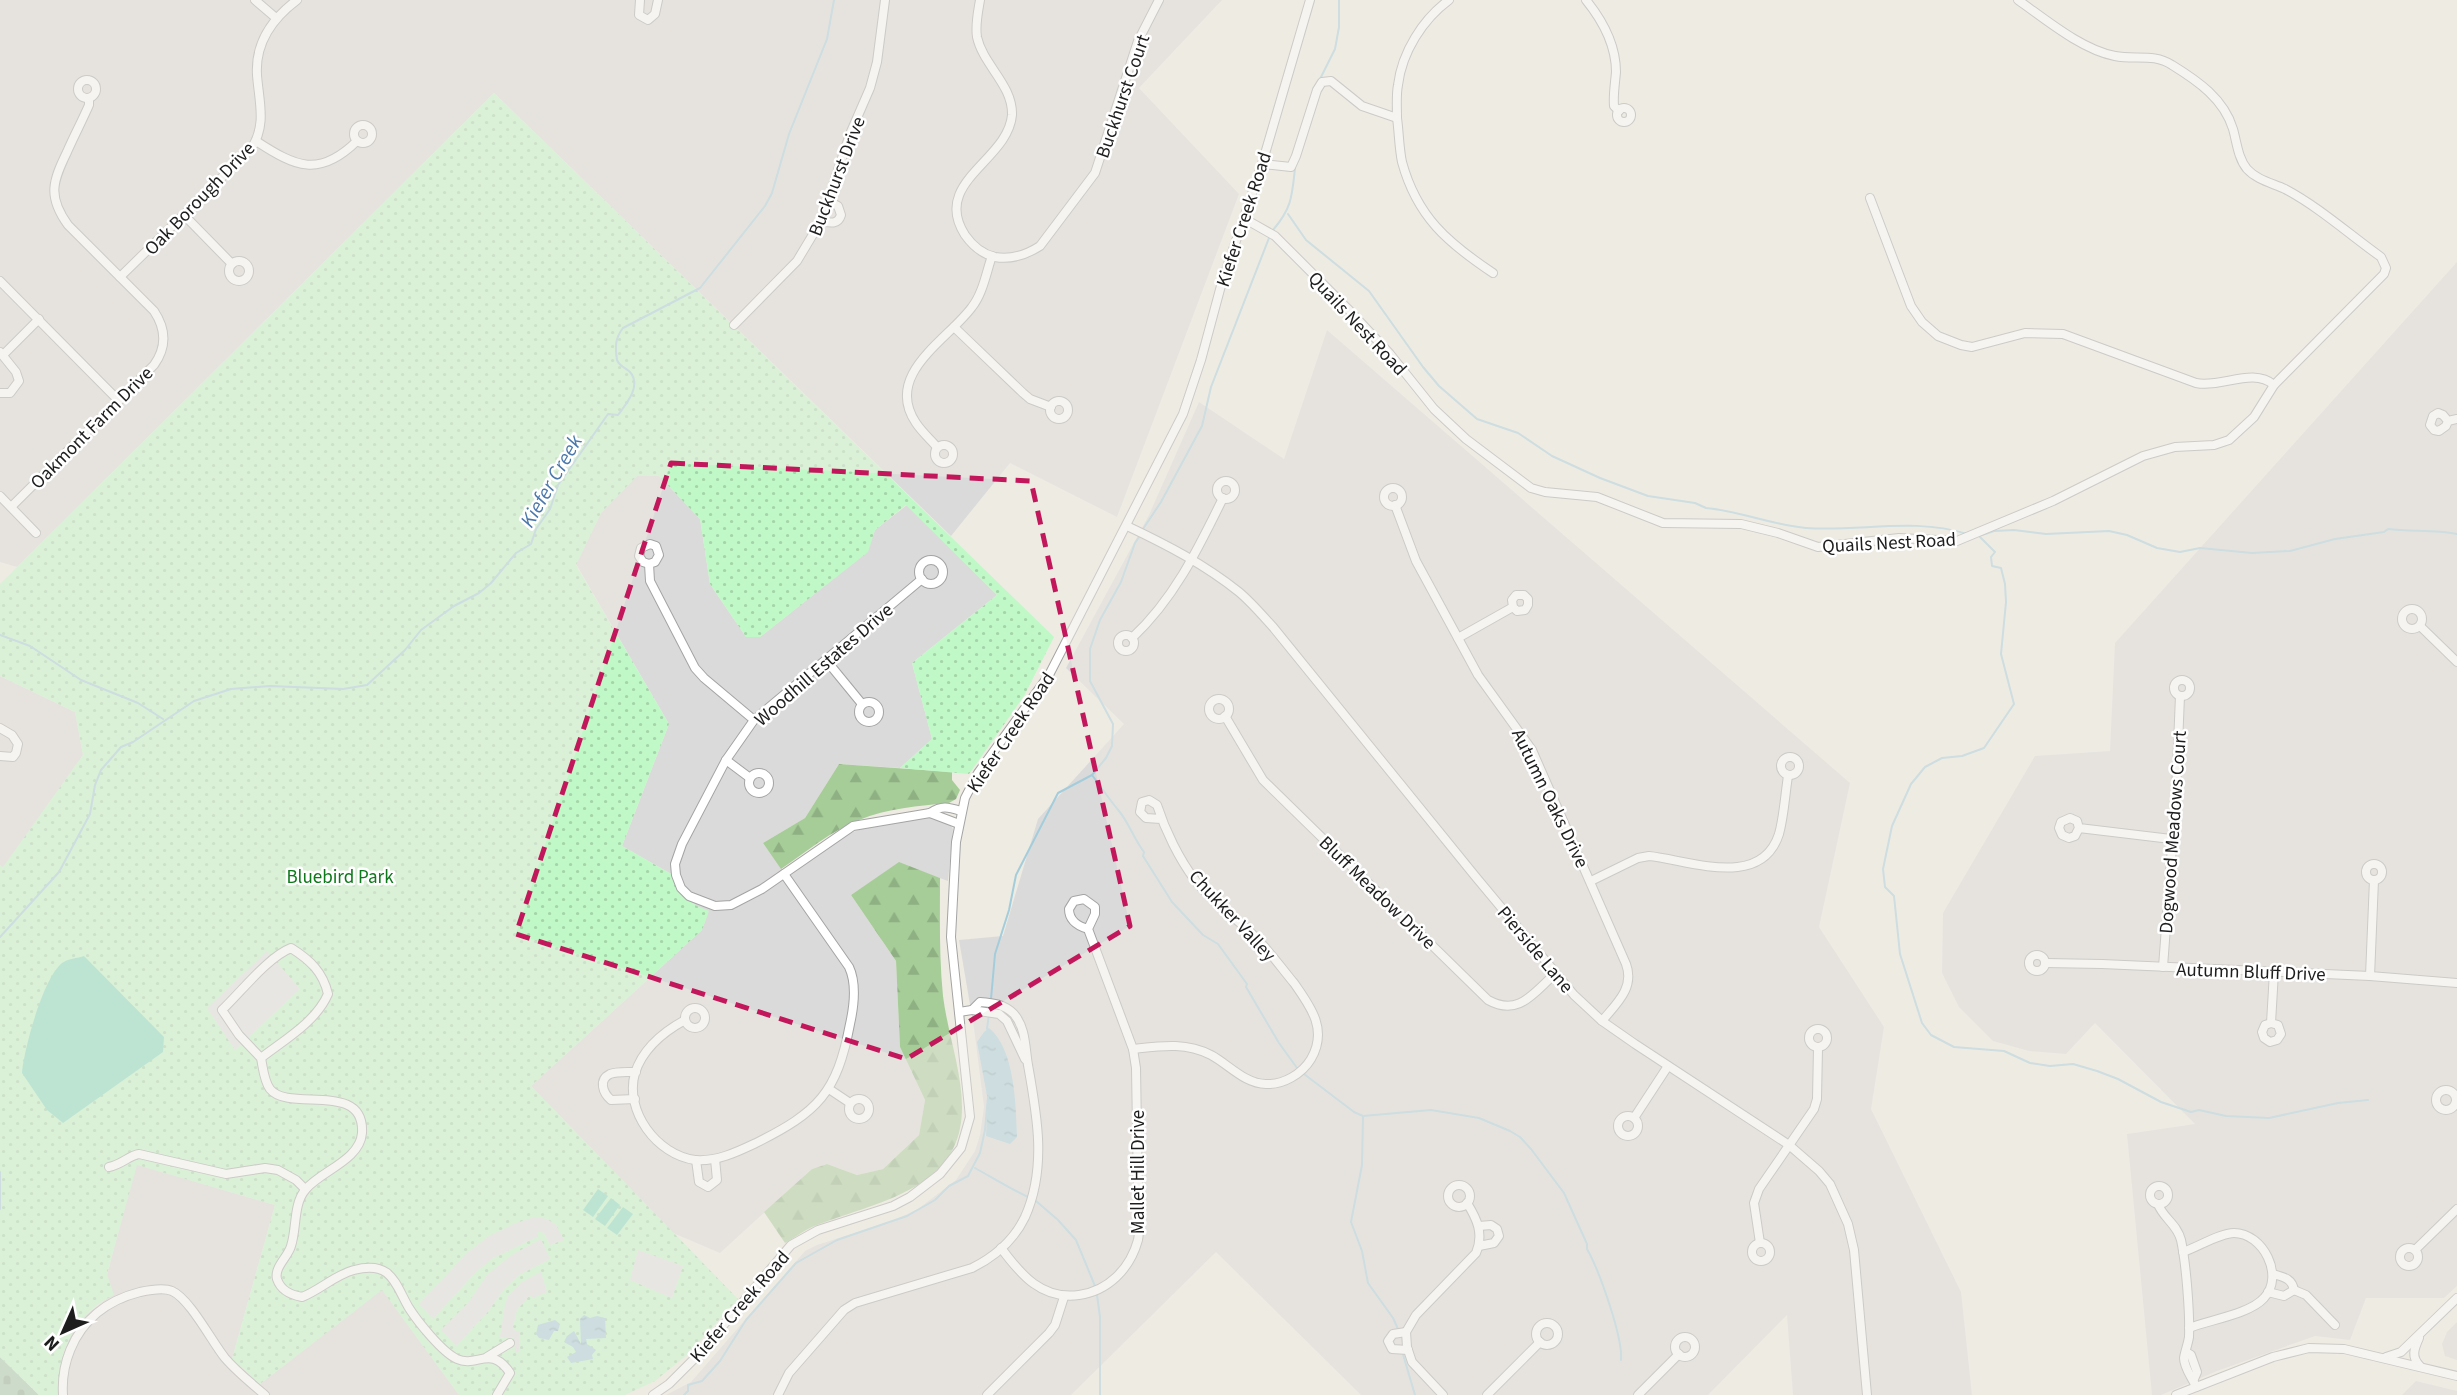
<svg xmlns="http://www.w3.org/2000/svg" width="2457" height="1395" font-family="'Source Sans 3',sans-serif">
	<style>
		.residential { fill: #dbdada }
		.forest { fill: url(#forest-firs) }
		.cemetery { fill: url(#cemetery-stones) }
		.park { fill: url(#park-dots) }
		.pitch { fill: #82dcbd }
		.parking { fill: #e1e1e1 }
		.water { fill: url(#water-ripples) }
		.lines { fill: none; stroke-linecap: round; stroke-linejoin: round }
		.stream { stroke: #a4cddb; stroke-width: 2 }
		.minor-casing { stroke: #a4a4a4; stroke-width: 10 }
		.minor { stroke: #fff; stroke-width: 8 }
		.marked { fill: none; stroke: #c2185b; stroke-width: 5; stroke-dasharray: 14 9; stroke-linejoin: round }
		.labels { text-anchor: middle; stroke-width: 5; stroke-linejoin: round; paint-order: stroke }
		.street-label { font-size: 19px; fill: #1d1d1d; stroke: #fff }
		.park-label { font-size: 19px; fill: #0d791a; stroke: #fff }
		.water-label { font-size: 21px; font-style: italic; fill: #4b78ab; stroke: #fff }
	</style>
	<defs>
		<pattern id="forest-firs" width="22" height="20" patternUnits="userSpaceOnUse" patternTransform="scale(1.75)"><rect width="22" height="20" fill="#a6cd98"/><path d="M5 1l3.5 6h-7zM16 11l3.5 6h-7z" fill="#8eb083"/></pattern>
		<pattern id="cemetery-stones" width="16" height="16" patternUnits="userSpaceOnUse" patternTransform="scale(1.75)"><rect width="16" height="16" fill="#a5c7ab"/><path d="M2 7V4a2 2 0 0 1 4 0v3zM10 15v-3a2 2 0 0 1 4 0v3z" fill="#8eaa93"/></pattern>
		<pattern id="park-dots" width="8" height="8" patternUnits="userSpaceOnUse" patternTransform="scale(1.75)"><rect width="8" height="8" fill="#c0f8c7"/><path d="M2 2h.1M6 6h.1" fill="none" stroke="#a5d4aa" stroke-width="1.8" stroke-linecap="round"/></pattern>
		<pattern id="water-ripples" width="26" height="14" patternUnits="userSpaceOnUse" patternTransform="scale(1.75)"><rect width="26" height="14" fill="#a4cddb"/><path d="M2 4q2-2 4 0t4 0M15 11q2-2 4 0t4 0" fill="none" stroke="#8db0bc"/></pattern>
	</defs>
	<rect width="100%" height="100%" fill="#eeebe3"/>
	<g class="residential">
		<polygon points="0,0 1222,0 1139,88 1239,194 1117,517 1010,463 951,536 494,93 17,567 0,562"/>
		<polygon points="2457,262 2457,1286 2444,1298 2366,1298 2350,1340 2315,1336 2217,1371 2161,1395 2152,1395 2127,1134 2195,1124 2095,1023 2066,1054 2029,1051 1993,1041 1959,1007 1942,973 1943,913 2035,756 2110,751 2115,643"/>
		<polygon points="1327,330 1850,783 1819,927 1884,1027 1871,1109 1961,1292 1972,1395 1793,1395 1787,1315 1708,1395 1361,1395 1216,1252 1071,1395 666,1395 691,1382 805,1251 817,1245 892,1221 918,1209 956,1180 975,1151 980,1135 984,1107 974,1028 959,940 1003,936 1038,819 1124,724 1066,668 1149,515 1199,402 1284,459"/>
		<polygon points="637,476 659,476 700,519 710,584 746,637 760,637 867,552 875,530 907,505 997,595 912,663 932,739 900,768 839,764 805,818 763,843 788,877 845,835 861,829 898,820 934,817 948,822 953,829 948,881 899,863 851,895 896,961 900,1047 925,1100 919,1135 883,1169 857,1175 827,1164 812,1169 720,1253 673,1233 531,1086 702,930 708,912 697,906 684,897 673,875 622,846 669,724 576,564 601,513"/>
		<polygon points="0,676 75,712 83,755 3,868 0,865"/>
		<polygon points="136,1164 275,1205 232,1359 260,1384 382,1289 459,1395 60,1395 60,1364 70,1336 82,1318 106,1299 107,1275"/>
		<polygon points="2457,1322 2457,1360 2445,1356 2442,1344 2447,1332"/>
		<polygon points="2416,1381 2457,1391 2457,1395 2402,1395"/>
	</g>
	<g class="forest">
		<path d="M 839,764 L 952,772 L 952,780 L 960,790 L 956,799 L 949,803 C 919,806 887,808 859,820 C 831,831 806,852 781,869 L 763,843 L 805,818 Z"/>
		<path d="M 899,862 L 940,878 C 940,918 939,956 943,996 C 951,1061 992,1137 921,1183 C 888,1204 849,1212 812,1227 C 803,1231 794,1238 785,1243 L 764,1212 L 812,1169 L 827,1164 L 857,1175 L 883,1169 L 919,1135 L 925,1100 L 900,1047 L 896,961 L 851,895 Z"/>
	</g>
	<polygon class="cemetery" points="0,1357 39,1395 0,1395"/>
	<path class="park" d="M 494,93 L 1054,637 L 1024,696 L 969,774 L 900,768 L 932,739 L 912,663 L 997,595 L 906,505 L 875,530 L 868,552 L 760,637 L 746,637 L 710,584 L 700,519 L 659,476 L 637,476 L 601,513 L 576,565 L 669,724 L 622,846 L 673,875 L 684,897 L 697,906 L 709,911 L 702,930 L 531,1086 L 738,1299 L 687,1355 L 655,1381 L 625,1395 L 459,1395 L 382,1290 L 260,1384 L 232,1359 L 275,1205 L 137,1165 L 107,1274 L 114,1295 C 77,1312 54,1354 60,1395 L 39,1395 L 0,1357 L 0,865 L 3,867 L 83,755 L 75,712 L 0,676 L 0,584 Z"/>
	<g class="pitch">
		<path d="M 84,956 L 164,1037 L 163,1052 L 63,1123 L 47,1110 L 22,1073 C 24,1049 43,978 62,963 C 67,959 78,958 84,956 Z"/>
		<polygon points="598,1189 608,1196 593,1217 583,1210"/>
		<polygon points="611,1198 620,1205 605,1226 595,1219"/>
		<polygon points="623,1207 633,1214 617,1235 607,1228"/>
	</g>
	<g class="parking">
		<polygon points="267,951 300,989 235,1050 207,1008"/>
		<polygon points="535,1217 547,1219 556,1225 564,1240 550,1245 544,1233 537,1231 537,1237 493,1258 476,1272 433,1319 419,1304 467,1253 489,1236 516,1223"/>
		<polygon points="541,1239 550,1259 519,1275 504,1289 487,1313 456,1346 441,1330 468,1303 487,1275 510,1256"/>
		<polygon points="638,1250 683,1266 672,1298 630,1280"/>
		<polygon points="541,1272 547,1292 533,1298 530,1295 517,1310 513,1327 515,1331 520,1331 519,1352 515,1353 514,1338 500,1337 505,1305 508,1296 522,1282"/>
	</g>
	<g class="water">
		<path d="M 989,1028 C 1015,1049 1016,1106 1017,1137 L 1010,1144 L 986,1136 L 988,1101 L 977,1042 L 984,1032 Z"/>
		<polygon points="584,1315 590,1318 597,1316 605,1318 606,1338 586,1339 587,1344 596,1350 592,1355 593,1359 571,1363 567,1357 576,1352 573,1347 564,1342 567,1336 574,1331 581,1344 580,1319"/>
		<polygon points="555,1320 560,1324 558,1331 554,1331 549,1340 539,1338 536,1334 538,1325"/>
	</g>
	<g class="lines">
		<g class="stream">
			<polyline points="1320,79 1335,49 1339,27 1339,0"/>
			<path d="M 1288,214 L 1306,240 L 1369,291 L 1423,367 L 1439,386 L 1477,419 L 1518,433 L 1552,456 L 1600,478 L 1648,496 L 1695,503 L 1706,508 C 1740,511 1772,525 1806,528 C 1860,532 1914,517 1967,534"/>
			<path d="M 1273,230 C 1292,208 1292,196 1295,168"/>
			<polyline points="1143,529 1161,502 1202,426 1211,387 1269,238"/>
			<path d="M 1979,536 L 1994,531 L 2014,530 L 2046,534 L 2109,531 L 2127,535 L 2157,548 L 2180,552 L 2200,548 L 2252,553 L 2290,551 L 2335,539 L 2384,532 L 2388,529 C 2411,532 2434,529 2457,534"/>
			<polyline points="1980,537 1995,552 1991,557 1992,566 2001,568 2005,584 2006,602 2001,654 2014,704 1984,748 1962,756 1942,758 1925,767 1911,784 1892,826 1883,869 1885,887 1894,896 1900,954 1922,1023 1931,1035 1954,1047 2004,1051 2030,1063 2050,1066 2073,1064 2097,1071 2118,1079 2161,1102 2191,1112 2199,1110 2226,1116 2269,1118 2338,1103 2368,1100"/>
			<polyline points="0,635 30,646 81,680 138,703 163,719"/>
			<path d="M 1092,775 C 1101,787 1109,799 1119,811 C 1129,823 1134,839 1144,852 L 1143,856 L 1172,902 L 1203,935 L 1218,944 L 1247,984 L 1246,987 L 1279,1043 L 1297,1068"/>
			<path d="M 0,937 L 59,872 L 90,814 L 95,785 L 101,770 L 121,747 L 133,742 L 194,701 L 231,689 L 270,686 L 343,689 L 367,685 L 405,650 L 421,630 L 454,606 L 479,593 L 491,583 L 516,553 L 531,544 L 536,529 L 550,509 L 558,485 L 608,414 L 618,415 C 626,404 642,386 630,372 C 625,367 620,367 617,360 C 615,347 615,338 623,328 L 700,288 L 765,206 L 772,193 L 789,134 L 827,39 L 834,0"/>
			<polyline points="991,999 995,954 1009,910 1016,875 1058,793 1092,775 1106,758 1112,746 1113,724 1090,681 1090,649 1100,620 1121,582 1135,543 1141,534"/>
			<polyline points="987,1029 989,1014"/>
			<path d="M 1304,1074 L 1354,1112 L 1363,1116 L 1431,1110 L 1479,1118 L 1510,1131 L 1520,1137 L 1531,1149 L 1564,1193 L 1587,1244 L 1587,1249 C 1599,1270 1623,1337 1621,1360"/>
			<polyline points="1363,1117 1362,1165 1351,1222 1362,1251 1368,1283 1393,1318 1398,1329"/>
			<path d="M 975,1168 C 993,1178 1009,1188 1028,1197"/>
			<polyline points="0,1172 0,1209"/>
			<polyline points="1036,1201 1058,1220 1076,1240 1095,1286"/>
			<polyline points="1097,1295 1100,1317 1100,1395"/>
			<polyline points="1402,1351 1415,1395"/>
			<polyline points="684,1395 688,1391 688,1385 702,1381 720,1361 746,1320 796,1263 837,1240 907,1216 935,1200 949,1186 968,1176 980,1153 985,1130 988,1097"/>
		</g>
		<defs>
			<g id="minor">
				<polyline points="255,0 276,18"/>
				<polyline points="640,0 639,15 648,20 655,14 658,0"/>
				<path d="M 980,0 C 978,12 975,25 977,37 C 983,65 1013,85 1012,115 C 1008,161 931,182 965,235 C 972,245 982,254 995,257 C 1012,260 1026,255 1040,246 L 1095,173 L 1138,41 L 1159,0"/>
				<path d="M 1586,0 C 1603,21 1616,44 1616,72 C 1615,84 1613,95 1614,106 L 1619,111"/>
				<circle cx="87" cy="89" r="9"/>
				<circle cx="1624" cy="115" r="7"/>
				<path d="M 1397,118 C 1399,132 1399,148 1402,162 C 1417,217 1448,243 1493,273"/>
				<circle cx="363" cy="134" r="9"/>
				<path d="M 256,141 C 296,167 319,178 357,141"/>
				<path d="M 1262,164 L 1291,167 L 1296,156 L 1317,90 L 1322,82 L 1331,81 L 1362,106 L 1397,118 C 1397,107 1396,95 1398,85 C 1402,52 1423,19 1449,0"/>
				<path d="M 1870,198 L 1911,306 L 1922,322 L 1938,336 L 1961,345 L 1972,347 L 2025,333 L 2063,334 L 2196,383 C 2222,388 2253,367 2274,385"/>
				<polyline points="184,215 232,264"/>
				<path d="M 1245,219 L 1275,236 L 1348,309 L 1390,354 L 1434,409 L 1466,439 L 1531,488 L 1545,492 L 1597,497 L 1663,523 L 1741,524 L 1778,533 L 1818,547 L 1899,538 L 1957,541 L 2053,501 L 2143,456 L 2175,447 L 2214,445 L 2229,440 L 2254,417 L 2274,385 L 2384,274 L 2386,268 L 2381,257 C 2350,235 2319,207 2285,189 C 2272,183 2257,180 2247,169 C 2238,158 2237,143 2233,129 C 2224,99 2198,81 2172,65 C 2154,53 2135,60 2115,56 C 2082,50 2045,19 2018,0"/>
				<path d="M 821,221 C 830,223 838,225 841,215 L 838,206 L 828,201"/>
				<circle cx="239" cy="271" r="10"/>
				<path d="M 120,277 L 251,149 C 267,125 259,102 257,75 C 255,43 273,18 297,0"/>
				<polyline points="0,281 119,401"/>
				<polyline points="734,325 797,261 821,221 850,134 870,88 877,62 885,0"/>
				<polyline points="954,327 1023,393 1030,399 1051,407"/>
				<polyline points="0,352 16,372 19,381 10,393 0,393"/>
				<polyline points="3,355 39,319"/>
				<circle cx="1059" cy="410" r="9"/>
				<polyline points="2448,421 2443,415 2438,413 2433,416 2430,425 2434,430 2439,431 2446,426 2448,421 2457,419"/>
				<circle cx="944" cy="454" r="9"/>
				<path d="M 937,447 C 930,439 922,432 916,423 C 883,374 948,340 972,307 C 983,293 986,273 992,256"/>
				<circle cx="1226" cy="490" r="9"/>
				<circle cx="1393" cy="497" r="9"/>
				<polyline points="0,496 36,533"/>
				<path d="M 1395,505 L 1416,561 L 1478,675 L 1532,750 L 1626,964 C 1635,988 1616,1004 1602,1021"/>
				<path d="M 11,507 L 154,365 C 167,347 166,329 154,311 L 68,225 C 47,196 53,181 67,152 C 74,136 82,121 89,105 L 89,98"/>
				<path d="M 1127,526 C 1167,545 1204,564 1239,592 C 1251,602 1262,615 1273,627 L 1475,876 L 1574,995 L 1602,1021 L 1635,1044 L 1789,1145 L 1819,1171 L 1830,1184 L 1848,1224 L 1854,1250 L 1867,1395"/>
				<circle cx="931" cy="572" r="12"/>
				<polyline points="649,564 655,562 659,555 656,546 650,544 641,548 639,556 643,562 649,564 650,581 695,668 704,678 754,720"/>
				<path d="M 922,579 L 754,720 L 726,760 L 682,844 L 675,864 L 676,875 L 681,888 L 689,896 L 715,906 L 731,905 L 762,889 L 853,826 L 930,813 C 942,805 948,807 961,811"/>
				<circle cx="2412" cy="619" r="10"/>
				<polyline points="2420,626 2457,662"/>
				<circle cx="1126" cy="643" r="8"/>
				<path d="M 1132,638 C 1174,599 1198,549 1223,498"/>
				<polyline points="1458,638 1513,607 1517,611 1525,610 1528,605 1528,599 1524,595 1516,595 1512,600 1513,607"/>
				<polyline points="826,660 862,704"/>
				<circle cx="2182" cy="688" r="8"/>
				<circle cx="1219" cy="709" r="10"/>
				<circle cx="869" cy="712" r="10"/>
				<path d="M 1225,716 L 1263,780 L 1488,1000 C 1519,1017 1533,993 1555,974"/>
				<polyline points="0,728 12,735 18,744 16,753 13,757 0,756"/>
				<circle cx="1790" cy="766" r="9"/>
				<polyline points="726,760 750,778"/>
				<circle cx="759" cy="783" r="10"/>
				<polyline points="930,813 959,824"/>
				<polyline points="2079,828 2075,836 2069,838 2062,835 2059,828 2061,822 2070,818 2077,821 2079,828 2171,839"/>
				<circle cx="2374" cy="872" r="8"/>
				<path d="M 1591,881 L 1638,858 L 1649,856 C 1689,860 1761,890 1779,834 C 1784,816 1785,795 1788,776"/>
				<circle cx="2037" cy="963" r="8"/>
				<polyline points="2045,963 2102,964 2370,976 2457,983"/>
				<polyline points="2163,967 2176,793 2180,696"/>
				<polyline points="2370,976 2374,880"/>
				<circle cx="695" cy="1018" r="10"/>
				<polyline points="972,1010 999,1014 1007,1021 1025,1059"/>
				<path d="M 685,1020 C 663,1032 643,1048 635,1073 C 624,1111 657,1155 695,1160 C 716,1162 737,1152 756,1143 C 818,1112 837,1093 850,1024 C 854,1006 857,984 849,967 L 784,874"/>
				<polyline points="2271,1023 2278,1025 2281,1034 2277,1040 2270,1042 2264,1038 2262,1032 2265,1025 2271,1023 2274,972"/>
				<circle cx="1818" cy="1038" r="9"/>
				<path d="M 1133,1049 C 1161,1046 1185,1042 1211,1055 C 1228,1064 1245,1084 1266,1084 C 1283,1085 1302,1074 1311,1059 C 1328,1030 1311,1007 1294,983 C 1279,965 1266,946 1249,931 C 1231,914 1210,900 1195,880 C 1179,859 1165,830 1157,805 L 1149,800 L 1142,802 L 1140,812 L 1146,818 L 1161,819"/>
				<path d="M 261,1058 L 239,1035 L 222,1010 C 241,992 268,957 291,948 C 310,960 323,972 328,994 C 316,1022 284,1040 261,1058 C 263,1068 264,1081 270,1089 C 289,1113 365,1080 362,1133 C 360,1160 321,1171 306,1189 C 293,1203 297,1228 291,1246 C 288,1257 274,1267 277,1279 C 281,1291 291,1295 302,1297 C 320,1290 335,1275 354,1270 C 392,1260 395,1284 409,1308 C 418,1322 442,1352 457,1359 C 477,1368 491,1344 510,1373 L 497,1395"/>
				<polyline points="829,1089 850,1103"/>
				<circle cx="2446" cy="1100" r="10"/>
				<circle cx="859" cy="1109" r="10"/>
				<path d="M 635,1099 L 611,1100 C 603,1093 598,1080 610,1074 C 617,1071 628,1072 636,1072"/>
				<circle cx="1628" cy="1126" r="10"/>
				<polyline points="1634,1118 1668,1066"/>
				<polyline points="696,1160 699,1182 708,1187 717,1180 715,1159"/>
				<path d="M 109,1167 C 121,1165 130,1155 139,1154 L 226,1174 L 265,1168 L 278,1170 L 296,1180 L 305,1189"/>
				<circle cx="1459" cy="1196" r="11"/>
				<circle cx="2159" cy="1195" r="9"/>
				<path d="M 2158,1204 C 2163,1218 2177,1224 2181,1240 C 2186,1263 2190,1313 2189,1337 C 2188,1344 2185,1351 2184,1358 C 2184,1369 2193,1378 2196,1387"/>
				<circle cx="1761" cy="1252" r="9"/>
				<polyline points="1760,1243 1754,1203 1759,1189 1814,1109 1817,1099 1818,1048"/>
				<polyline points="1479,1246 1494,1243 1499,1236 1497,1229 1491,1225 1479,1226"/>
				<path d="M 1001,1248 C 1021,1275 1042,1300 1079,1295 C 1108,1291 1130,1269 1138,1240 C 1141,1225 1138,1207 1138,1192 C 1137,1151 1137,1109 1136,1068 L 1133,1049 L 1088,929 L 1095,914 L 1095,907 L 1084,899 L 1074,901 L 1069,909 C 1069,921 1078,926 1088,929"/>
				<circle cx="2409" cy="1257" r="9"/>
				<polyline points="2415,1250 2457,1209"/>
				<path d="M 2183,1252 C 2198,1247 2220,1233 2234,1233 C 2263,1233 2285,1276 2264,1298 C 2250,1314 2209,1320 2189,1328"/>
				<polyline points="2294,1290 2306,1295 2335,1325"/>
				<path d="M 2268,1292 L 2284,1296 L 2294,1290 C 2292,1278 2283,1277 2273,1274"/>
				<circle cx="1547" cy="1334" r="11"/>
				<polyline points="1406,1332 1393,1334 1388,1341 1392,1349 1408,1350"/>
				<circle cx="1685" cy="1347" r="10"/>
				<path d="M 2419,1338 C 2414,1349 2411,1357 2420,1366"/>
				<polyline points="2186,1352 2191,1355 2197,1372 2194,1379"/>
				<polyline points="487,1357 510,1343"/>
				<polyline points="2386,1357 2401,1352 2457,1298"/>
				<path d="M 63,1395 C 61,1364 73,1333 97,1313 C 109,1303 124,1296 140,1292 C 149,1290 163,1287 172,1291 C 190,1299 212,1342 225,1358 C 237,1372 251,1383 265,1395"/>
				<polyline points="653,1395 669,1384 699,1354 791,1245 818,1230 893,1206 910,1197 940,1174 961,1148 970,1117 951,937 956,842 965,798 978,773 1049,675 1183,414 1201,360 1222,282 1262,164 1310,0"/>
				<path d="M 778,1395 L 789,1373 L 844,1310 L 855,1303 L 972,1268 C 994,1257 1014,1240 1025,1217 C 1047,1168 1037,1115 1028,1065 C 1025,1048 1026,1028 1014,1014 C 1004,1004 993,1003 980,1002 L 972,1010 L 959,1012"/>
				<polyline points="987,1395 1049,1333 1055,1325 1064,1297"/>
				<path d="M 1443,1395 L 1412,1362 L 1407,1347 L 1406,1332 L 1416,1315 L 1476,1253 C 1484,1234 1477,1219 1467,1203"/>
				<polyline points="1487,1395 1540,1342"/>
				<polyline points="1638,1395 1679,1354"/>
				<polyline points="2176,1395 2273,1357 2309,1348 2344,1349 2457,1376"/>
			</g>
		</defs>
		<use href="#minor" class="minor-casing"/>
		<use href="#minor" class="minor"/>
	</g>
	<path d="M0 0H2457V1395H0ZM 671,463 L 1031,481 L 1130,926 L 906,1059 L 516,934 Z" fill="#eeebe3" fill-opacity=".55" fill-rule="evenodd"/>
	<path class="marked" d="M 671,463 L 1031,481 L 1130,926 L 906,1059 L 516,934 Z"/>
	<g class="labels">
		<g class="street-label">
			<text transform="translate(1122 96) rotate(-71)" y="7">Buckhurst Court</text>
			<text transform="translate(836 176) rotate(-69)" y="7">Buckhurst Drive</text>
			<text transform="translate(199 198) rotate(-46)" y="7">Oak Borough Drive</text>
			<text transform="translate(1243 219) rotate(-72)" y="7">Kiefer Creek Road</text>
			<text transform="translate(1358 323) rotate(47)" y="7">Quails Nest Road</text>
			<text transform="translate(91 427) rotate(-45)" y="7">Oakmont Farm Drive</text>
			<text transform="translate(1889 542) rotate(-3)" y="7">Quails Nest Road</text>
			<text transform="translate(823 664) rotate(-41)" y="7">Woodhill Estates Drive</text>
			<text transform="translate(1010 732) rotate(-56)" y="7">Kiefer Creek Road</text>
			<text transform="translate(1551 798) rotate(64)" y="7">Autumn Oaks Drive</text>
			<text transform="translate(2172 832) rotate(-86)" y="7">Dogwood Meadows Court</text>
			<text transform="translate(1378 892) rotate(44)" y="7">Bluff Meadow Drive</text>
			<text transform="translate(1233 915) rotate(47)" y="7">Chukker Valley</text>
			<text transform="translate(1536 949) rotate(50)" y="7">Pierside Lane</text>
			<text transform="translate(2251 971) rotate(2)" y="7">Autumn Bluff Drive</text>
			<text transform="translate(1137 1172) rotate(-90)" y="7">Mallet Hill Drive</text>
			<text transform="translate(739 1306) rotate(-49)" y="7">Kiefer Creek Road</text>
		</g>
		<g class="park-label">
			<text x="340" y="883">Bluebird Park</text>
		</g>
		<g class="water-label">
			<text transform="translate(551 481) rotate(-60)" y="7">Kiefer Creek</text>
		</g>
	</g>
	<g transform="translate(63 1332) rotate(225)" stroke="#ffffff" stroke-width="5" paint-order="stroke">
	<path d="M0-5L12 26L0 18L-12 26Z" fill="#1d1d1d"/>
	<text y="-10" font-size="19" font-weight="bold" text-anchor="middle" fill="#1d1d1d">N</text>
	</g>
</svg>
